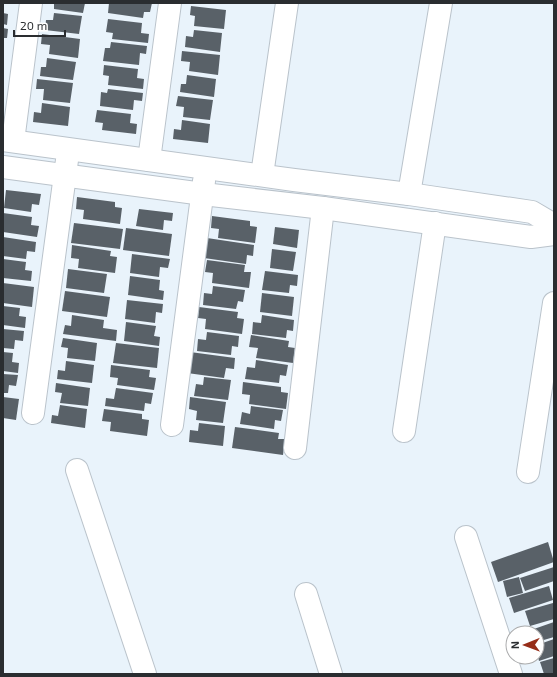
<svg xmlns="http://www.w3.org/2000/svg" width="557" height="677" font-family="'Exo 2',sans-serif">
	<style>
		.building { fill: #596168 }
		.lines { fill: none; stroke-linecap: round; stroke-linejoin: round }
		.minor-casing { stroke: #bac3cb; stroke-width: 24 }
		.minor { stroke: #fff; stroke-width: 22 }
	</style>
	<rect width="100%" height="100%" fill="#e9f3fb"/>
	<g class="building">
		<polygon points="54,3 85,3 83,13 54,9"/>
		<polygon points="109,3 152,3 150,12 144,12 143,18 108,13"/>
		<polygon points="191,6 226,10 224,29 194,26 195,16 190,15"/>
		<polygon points="3,13 8,14 7,25 3,24"/>
		<polygon points="54,13 82,16 79,34 45,30 46,20 53,20"/>
		<polygon points="108,19 142,23 141,33 149,34 148,43 112,39 113,33 106,32"/>
		<polygon points="3,28 8,29 7,38 3,38"/>
		<polygon points="194,30 222,33 220,52 185,47 186,36 193,37"/>
		<polygon points="42,34 80,39 78,58 49,54 50,45 41,44"/>
		<polygon points="111,42 147,46 146,54 140,53 139,65 103,61 105,48 110,48"/>
		<polygon points="182,51 220,55 218,75 189,71 190,62 181,61"/>
		<polygon points="47,58 76,62 73,80 40,76 41,67 46,67"/>
		<polygon points="104,65 138,69 137,78 144,79 143,89 108,85 109,76 103,75"/>
		<polygon points="187,75 216,79 214,97 180,92 181,84 186,84"/>
		<polygon points="37,79 73,83 70,103 43,100 44,89 36,89"/>
		<polygon points="108,89 143,93 142,101 134,100 133,110 100,106 101,92 107,93"/>
		<polygon points="178,96 213,100 210,120 183,117 184,107 176,106"/>
		<polygon points="42,103 70,107 68,126 33,122 34,112 41,113"/>
		<polygon points="97,110 131,114 130,123 137,124 136,134 102,130 103,123 95,122"/>
		<polygon points="182,120 210,124 208,143 173,139 174,129 181,130"/>
		<polygon points="6,190 41,194 39,205 32,204 31,212 4,208"/>
		<polygon points="77,197 115,202 115,207 122,208 120,224 83,219 84,210 76,209"/>
		<polygon points="139,209 173,213 172,221 164,220 163,230 136,226"/>
		<polygon points="3,213 32,217 31,225 39,226 37,237 3,232"/>
		<polygon points="212,216 250,221 250,226 257,227 255,243 218,238 219,229 211,228"/>
		<polygon points="74,223 123,229 120,249 71,243"/>
		<polygon points="275,227 299,230 297,248 273,244"/>
		<polygon points="126,228 172,234 169,256 123,250"/>
		<polygon points="3,237 36,242 35,252 27,251 26,259 3,256"/>
		<polygon points="207,238 254,245 253,256 247,255 246,264 204,258"/>
		<polygon points="72,245 111,251 110,256 117,257 115,273 78,268 79,259 71,258"/>
		<polygon points="272,249 296,252 293,271 270,268"/>
		<polygon points="132,254 170,259 168,268 160,267 159,277 130,273"/>
		<polygon points="3,259 26,262 25,270 32,271 31,281 3,278"/>
		<polygon points="207,260 245,265 244,272 251,272 249,288 212,283 213,273 205,272"/>
		<polygon points="68,269 107,274 104,293 66,288"/>
		<polygon points="265,271 298,275 297,286 290,285 289,293 262,290"/>
		<polygon points="130,276 160,280 159,290 164,291 163,300 128,295"/>
		<polygon points="3,283 34,287 32,307 3,303"/>
		<polygon points="213,286 245,290 243,302 238,301 236,309 203,305 204,293 212,294"/>
		<polygon points="65,291 110,297 107,317 62,311"/>
		<polygon points="262,293 294,297 292,316 260,312"/>
		<polygon points="127,300 163,304 162,313 156,312 155,323 125,319"/>
		<polygon points="3,306 20,308 19,316 26,317 25,328 3,325"/>
		<polygon points="199,307 238,312 237,318 244,319 242,334 205,329 206,319 198,318"/>
		<polygon points="72,315 104,320 103,328 117,330 116,341 63,334 65,325 71,326"/>
		<polygon points="262,315 294,320 293,331 287,330 286,338 252,334 253,322 261,323"/>
		<polygon points="126,322 156,326 154,336 160,337 159,346 124,341"/>
		<polygon points="3,329 24,331 23,341 15,340 14,349 3,348"/>
		<polygon points="207,332 239,336 238,347 232,346 231,355 197,351 198,339 206,340"/>
		<polygon points="251,335 289,341 288,347 295,348 293,363 256,358 258,348 249,347"/>
		<polygon points="63,338 97,343 95,361 67,358 68,348 61,347"/>
		<polygon points="116,343 159,348 157,368 113,363"/>
		<polygon points="3,352 13,353 12,362 19,363 18,373 3,371"/>
		<polygon points="190,352 235,358 234,369 226,368 224,378 187,373"/>
		<polygon points="256,360 288,365 286,376 280,375 279,383 245,379 247,367 255,368"/>
		<polygon points="66,361 94,365 92,383 57,379 58,370 65,371"/>
		<polygon points="111,365 150,370 149,377 156,378 154,390 117,385 118,378 110,377"/>
		<polygon points="3,374 18,375 16,386 9,385 8,393 3,393"/>
		<polygon points="204,377 231,380 228,400 194,396 196,384 203,385"/>
		<polygon points="243,382 281,387 281,392 288,393 286,409 249,404 250,395 242,394"/>
		<polygon points="56,383 90,388 88,406 60,403 62,393 55,392"/>
		<polygon points="116,388 153,393 151,404 145,403 144,411 105,406 106,398 114,399"/>
		<polygon points="3,397 19,399 16,420 3,418"/>
		<polygon points="190,397 226,402 223,423 196,420 197,411 189,409"/>
		<polygon points="60,405 87,409 85,428 51,423 52,415 58,416"/>
		<polygon points="251,406 283,410 281,421 275,420 274,429 240,424 242,412 250,414"/>
		<polygon points="104,409 142,414 142,419 149,420 147,436 110,431 111,422 102,421"/>
		<polygon points="199,423 225,426 223,446 189,442 190,430 198,431"/>
		<polygon points="235,427 279,433 278,439 285,439 283,455 232,448"/>
		<polygon points="548,542 554,562 498,582 491,562"/>
		<polygon points="554,567 554,581 525,591 520,578"/>
		<polygon points="519,577 523,593 507,597 503,581"/>
		<polygon points="549,586 553,600 514,613 509,598"/>
		<polygon points="553,603 554,619 530,626 525,611"/>
		<polygon points="554,622 554,637 537,642 537,633 532,633 531,630"/>
		<polygon points="554,639 554,656 539,661 537,653 537,645"/>
		<polygon points="554,658 554,674 544,674 540,662"/>
	</g>
	<g class="lines">
		<defs>
			<g id="minor">
				<polyline points="3,140 294,180 409,194 532,212 554,225"/>
				<polyline points="13,141 31,3"/>
				<polyline points="149,160 170,3"/>
				<polyline points="3,167 203,194 323,208 531,237 554,234"/>
				<polyline points="262,175 287,3"/>
				<polyline points="409,194 441,3"/>
				<polyline points="33,413 67,160"/>
				<polyline points="172,425 204,181"/>
				<polyline points="404,431 435,223"/>
				<polyline points="295,448 323,208"/>
				<polyline points="77,470 145,674"/>
				<polyline points="528,472 554,303"/>
				<polyline points="466,537 511,674"/>
				<polyline points="306,594 331,674"/>
			</g>
		</defs>
		<use href="#minor" class="minor-casing"/>
		<use href="#minor" class="minor"/>
	</g>
	<rect width="557" height="677" fill="none" stroke="#2a2d30" stroke-width="8"/>
	<g transform="translate(525 645) rotate(269)"><circle r="19" fill="#ffffff" stroke="#aaabac"/>
	<path d="M0-3L7 15L0 10L-7 15Z" fill="#962d18"/>
	<text y="-6" font-size="11" font-weight="bold" text-anchor="middle" fill="#2a2d30">N</text>
	</g>
	<path d="M14 30v6h51v-6" fill="none" stroke="#2a2d30" stroke-width="2"/>
	<text x="20" y="30" font-size="12" fill="#2a2d30" stroke="#ffffff" stroke-width="3" paint-order="stroke">20 m</text>
</svg>
